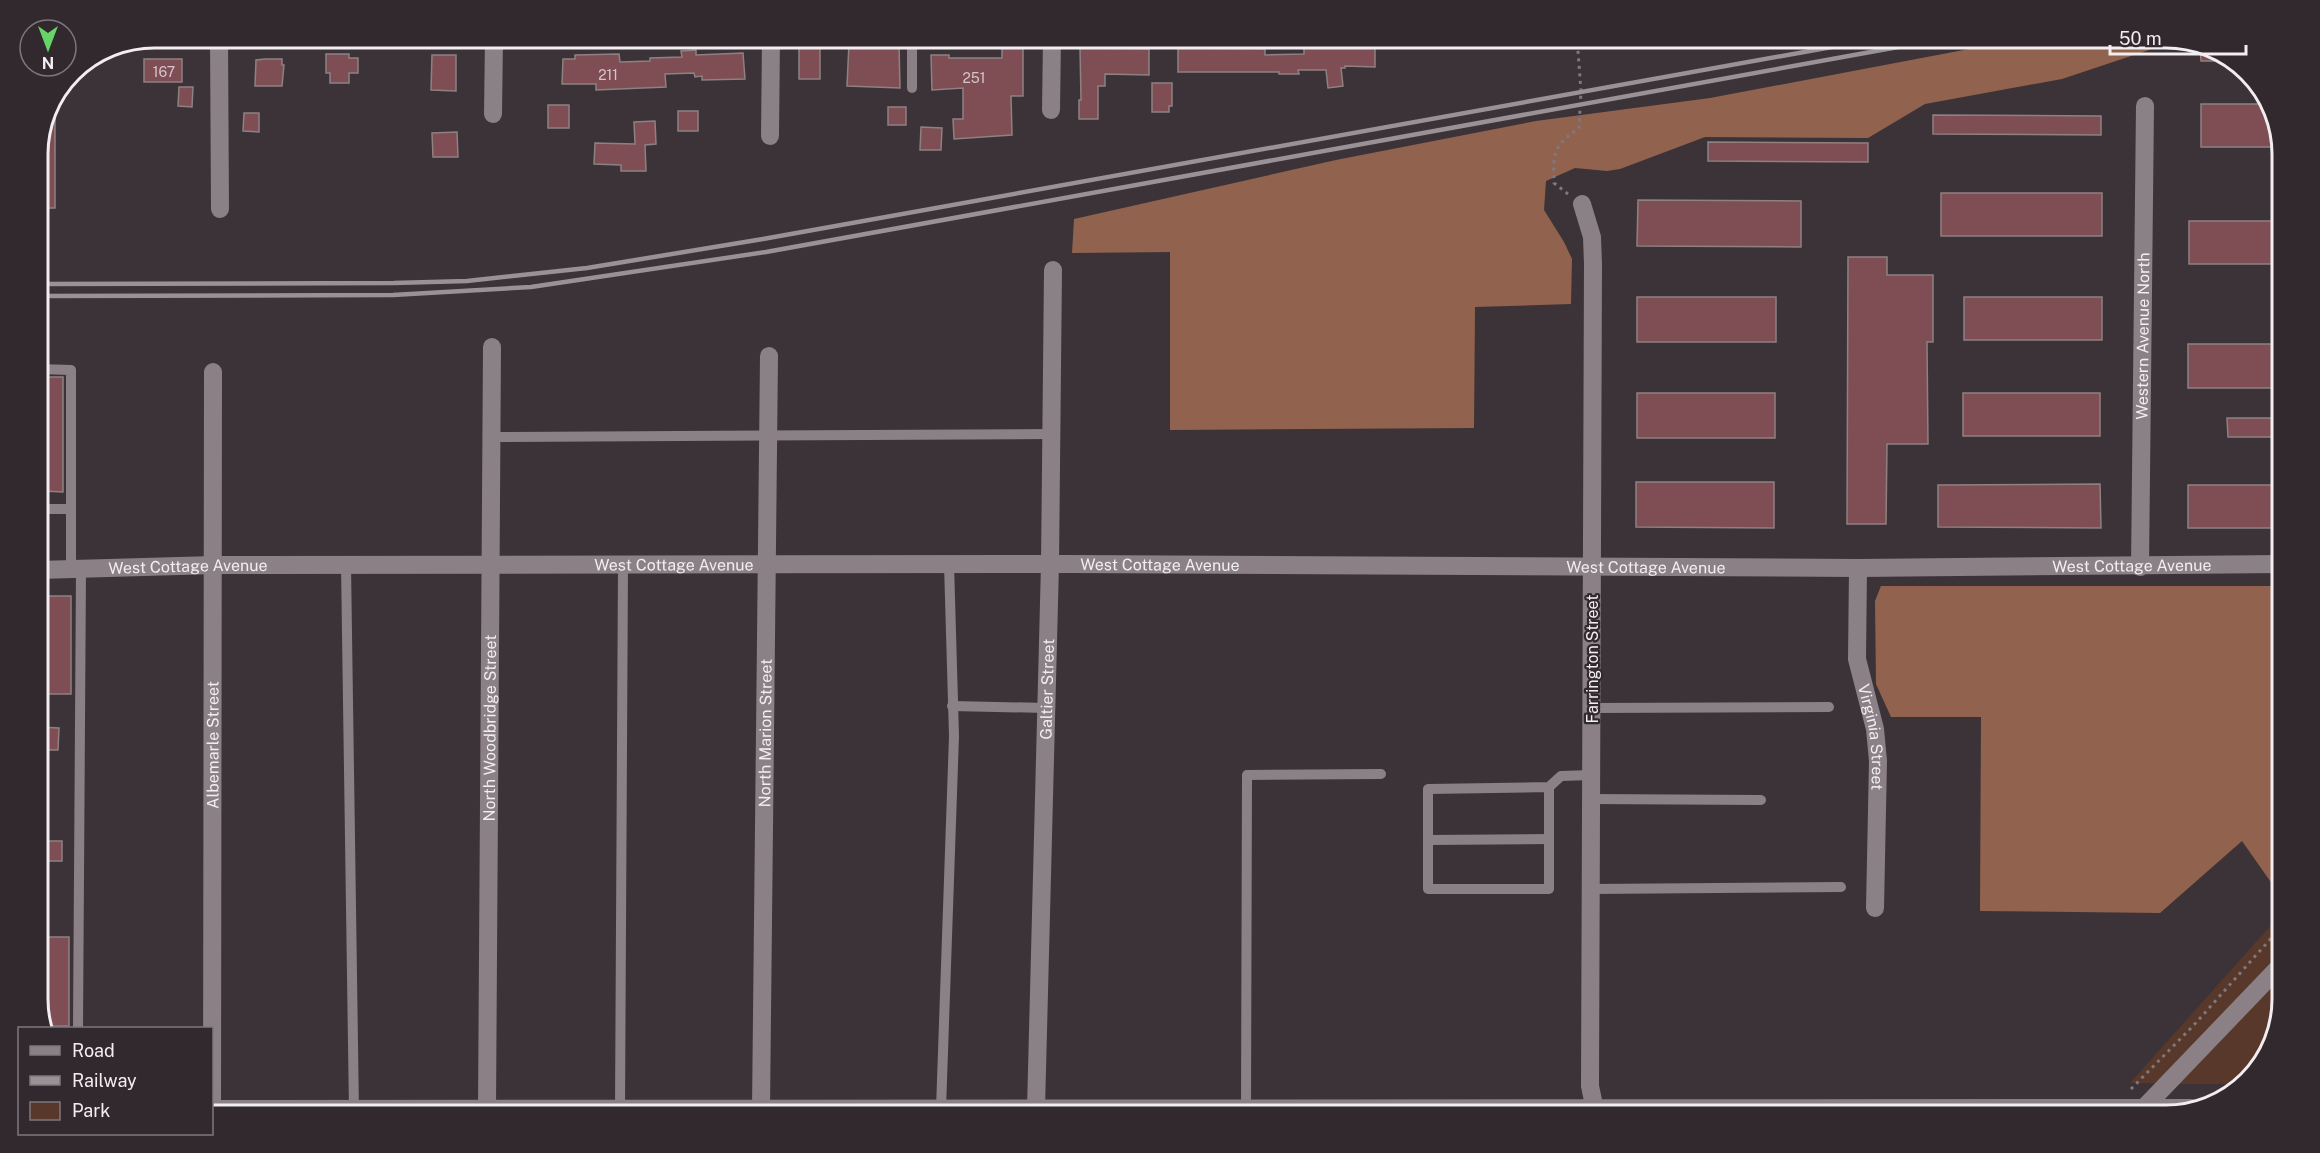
<svg xmlns="http://www.w3.org/2000/svg" width="2320" height="1153" font-family="'Public Sans',sans-serif">
	<style>
		.green { fill: #57382a }
		.forest { fill: #91634e }
		.building { fill: #7f4e54; stroke: #8d8182; stroke-width: 1.5 }
		.lines { fill: none; stroke-linecap: round; stroke-linejoin: round }
		.path { stroke: #7f787c; stroke-width: 3; stroke-dasharray: 3 4.5; stroke-linecap: butt }
		.lane { stroke: #8a8086; stroke-width: 10 }
		.street { stroke: #8a8086; stroke-width: 18 }
		.secondary { stroke: #8a8086; stroke-width: 18 }
		.rail { stroke: #989195; stroke-width: 4.5 }
		.labels { text-anchor: middle; stroke-width: 4.5; stroke-linejoin: round; paint-order: stroke }
		.number-label { font-size: 14px; fill: #d5c5c9 }
		.street-label { font-size: 16px; fill: #f2edf0; stroke: #31292e }
		.rim { fill: none; stroke: #f2edf0; stroke-width: 3 }
	</style>
	<rect width="100%" height="100%" fill="#3c3338"/>
	<path class="green" d="M 2282,913 C 2282,964 2293,1053 2239,1082 C 2231,1086 2146,1083 2130,1083 Z"/>
	<g class="forest">
		<polygon points="1740,38 1813,38 1740,49"/>
		<polygon points="2027,38 2166,38 2179,40 2062,79 1925,104 1868,138 1705,137 1620,169 1607,171 1575,168 1546,181 1544,210 1564,242 1572,259 1571,304 1475,307 1474,428 1170,430 1170,252 1072,253 1074,219 1336,160 1536,121 1710,98"/>
		<polygon points="1881,586 2282,586 2282,898 2242,841 2160,913 1980,911 1981,717 1891,717 1876,684 1875,601"/>
	</g>
	<g class="building">
		<polygon points="849,43 899,44 900,88 847,86"/>
		<polygon points="1304,43 1375,46 1375,67 1345,66 1345,68 1341,68 1343,86 1328,88 1326,70 1298,70 1299,74 1279,74 1279,72 1178,72 1178,48 1265,49 1265,55 1304,54"/>
		<polygon points="2200,45 2217,49 2231,61 2201,61"/>
		<polygon points="1002,46 1023,46 1023,96 1011,96 1012,135 954,139 953,119 963,119 963,88 932,90 931,55 949,55 949,58 1002,58"/>
		<rect x="799" y="47" width="21" height="32"/>
		<polygon points="1080,48 1149,49 1149,75 1105,74 1105,86 1098,86 1098,119 1079,119 1079,100 1081,100"/>
		<polygon points="696,50 696,55 743,53 745,79 702,80 702,76 695,77 694,73 665,74 666,87 596,90 596,84 562,84 563,59 575,59 575,55 619,54 620,62 650,61 650,58 682,57 681,51"/>
		<polygon points="326,54 349,54 349,58 358,58 358,73 349,73 349,83 330,83 330,73 326,73"/>
		<polygon points="432,55 456,55 456,91 431,90"/>
		<rect x="144" y="59" width="38" height="23"/>
		<polygon points="265,59 282,59 282,65 284,65 282,86 255,86 256,60"/>
		<polygon points="1152,83 1172,83 1172,106 1169,106 1169,112 1152,112"/>
		<polygon points="179,87 193,87 192,107 178,106"/>
		<polygon points="55,97 55,208 38,208 38,146 46,109"/>
		<polygon points="2201,104 2268,104 2282,147 2201,147"/>
		<rect x="548" y="105" width="21" height="23"/>
		<rect x="888" y="107" width="18" height="18"/>
		<rect x="678" y="111" width="20" height="20"/>
		<polygon points="244,113 259,113 259,132 243,131"/>
		<polygon points="1933,115 2101,116 2101,135 1933,134"/>
		<polygon points="655,121 656,144 645,145 646,171 621,171 621,165 594,164 595,143 635,144 634,122"/>
		<polygon points="921,127 942,128 941,150 920,150"/>
		<polygon points="457,132 458,157 433,157 432,133"/>
		<polygon points="1708,142 1868,143 1868,162 1708,161"/>
		<rect x="1941" y="193" width="161" height="43"/>
		<polygon points="1638,200 1801,201 1801,247 1637,246"/>
		<rect x="2189" y="221" width="93" height="43"/>
		<polygon points="1848,257 1887,257 1887,275 1933,275 1933,342 1927,342 1928,444 1887,444 1886,524 1847,524"/>
		<rect x="1637" y="297" width="139" height="45"/>
		<rect x="1964" y="297" width="138" height="43"/>
		<rect x="2188" y="344" width="94" height="44"/>
		<polygon points="45,377 63,377 63,492 44,491"/>
		<rect x="1637" y="393" width="138" height="45"/>
		<rect x="1963" y="393" width="137" height="43"/>
		<polygon points="2227,418 2282,418 2282,437 2228,437"/>
		<polygon points="1636,482 1774,482 1774,528 1636,527"/>
		<polygon points="2100,484 2101,528 1938,527 1938,485"/>
		<rect x="2188" y="485" width="94" height="43"/>
		<rect x="38" y="596" width="33" height="98"/>
		<polygon points="38,727 59,728 58,750 38,750"/>
		<rect x="40" y="841" width="22" height="20"/>
		<polygon points="38,937 69,937 69,1026 44,1026 38,1007"/>
	</g>
	<g class="lines">
		<g class="path">
			<path d="M 1568,194 L 1554,183 C 1553,155 1553,144 1579,129 L 1581,91 L 1577,38"/>
			<polyline points="2131,1089 2194,1025 2282,926"/>
		</g>
		<g class="lane">
			<polyline points="912,38 912,88"/>
			<polyline points="38,369 71,370 71,570"/>
			<polyline points="491,437 1051,434"/>
			<polyline points="38,509 71,509"/>
			<polyline points="346,565 354,1112"/>
			<polyline points="952,706 1046,708"/>
			<polyline points="1592,708 1829,707"/>
			<polyline points="1549,787 1549,889 1428,889 1428,789 1549,787 1561,776 1592,775"/>
			<polyline points="1591,799 1761,800"/>
			<polyline points="1428,840 1549,839"/>
			<polyline points="1592,889 1841,887"/>
			<polyline points="78,1028 81,570"/>
			<polyline points="620,1109 623,565"/>
			<polyline points="941,1109 954,736 949,564"/>
			<polyline points="1246,1109 1247,775 1381,774"/>
		</g>
		<g class="street">
			<polyline points="219,38 220,209"/>
			<polyline points="1051,110 1052,38"/>
			<polyline points="493,114 494,38"/>
			<polyline points="770,136 771,38"/>
			<polyline points="1582,204 1592,237 1593,264 1590,1086 1596,1115"/>
			<path id="s1" d="M 2140,567 L 2145,106"/>
			<path id="s2" d="M 1858,568 L 1857,659 L 1875,729 L 1878,761 L 1875,908"/>
			<path id="s3" d="M 38,570 L 214,565 L 1071,564 L 1858,568 L 2282,564"/>
			<path id="s4" d="M 487,1109 L 492,347"/>
			<path id="s5" d="M 761,1109 L 769,356"/>
			<path id="s6" d="M 1036,1109 L 1050,564 L 1053,270"/>
			<path id="s7" d="M 212,1115 L 213,372"/>
		</g>
		<g class="secondary">
			<polyline points="212,1109 2191,1108"/>
			<polyline points="2140,1112 2282,964"/>
		</g>
		<g class="rail">
			<polyline points="38,284 394,283 467,281 587,268 763,239 1882,38"/>
			<polyline points="38,296 393,295 531,287 766,252 1948,38"/>
		</g>
	</g>
	<g class="labels">
		<g class="number-label">
			<text x="164" y="77">167</text>
			<text x="608" y="80">211</text>
			<text x="974" y="83">251</text>
		</g>
		<g class="street-label">
			<text dy="6" stroke="none"><textPath href="#s1" startOffset="231">Western Avenue North</textPath></text>
			<text dy="6" stroke="none"><textPath href="#s3" startOffset="1122">West Cottage Avenue</textPath></text>
			<text dy="6" stroke="none"><textPath href="#s3" startOffset="636">West Cottage Avenue</textPath></text>
			<text dy="6" stroke="none"><textPath href="#s3" startOffset="2094">West Cottage Avenue</textPath></text>
			<text dy="6" stroke="none"><textPath href="#s3" startOffset="150">West Cottage Avenue</textPath></text>
			<text dy="6" stroke="none"><textPath href="#s3" startOffset="1608">West Cottage Avenue</textPath></text>
			<text transform="translate(1592 659) rotate(-90)" y="6">Farrington Street</text>
			<text dy="6" stroke="none"><textPath href="#s6" startOffset="420">Galtier Street</textPath></text>
			<text dy="6" stroke="none"><textPath href="#s4" startOffset="381">North Woodbridge Street</textPath></text>
			<text dy="6" stroke="none"><textPath href="#s5" startOffset="376">North Marion Street</textPath></text>
			<text dy="6" stroke="none"><textPath href="#s2" startOffset="171">Virginia Street</textPath></text>
			<text dy="6" stroke="none"><textPath href="#s7" startOffset="370">Albemarle Street</textPath></text>
		</g>
	</g>
	<path d="M0 0H2320V1153H0ZM154 48H2166A106 106 0 0 1 2272 154V999A106 106 0 0 1 2166 1105H154A106 106 0 0 1 48 999V154A106 106 0 0 1 154 48Z" fill="#31292e" fill-rule="evenodd"/>
	<path class="rim" d="M154 48H2166A106 106 0 0 1 2272 154V999A106 106 0 0 1 2166 1105H154A106 106 0 0 1 48 999V154A106 106 0 0 1 154 48Z"/>
	<rect x="18" y="1027" width="195" height="108" fill="#31292e" stroke="#7e777c" stroke-width="1.5"/>
	<rect x="30" y="1046" width="30" height="9" fill="#8a8086" stroke="#7e777c" stroke-width="1.5"/>
	<text x="72" y="1057" font-size="18" fill="#f2edf0">Road</text>
	<rect x="30" y="1076" width="30" height="9" fill="#989195" stroke="#7e777c" stroke-width="1.5"/>
	<text x="72" y="1087" font-size="18" fill="#f2edf0">Railway</text>
	<rect x="30" y="1102" width="30" height="18" fill="#57382a" stroke="#7e777c" stroke-width="1.5"/>
	<text x="72" y="1117" font-size="18" fill="#f2edf0">Park</text>
	<g transform="translate(48 48) rotate(180)"><circle r="28" fill="#31292e" stroke="#7e777c" stroke-width="1.5"/>
	<path d="M0-4.5L10 22L0 15L-10 22Z" fill="#66d467"/>
	<text y="-9" font-size="16" font-weight="bold" text-anchor="middle" fill="#f2edf0">N</text>
	</g>
	<path d="M2110 45v9h136v-9" fill="none" stroke="#f2edf0" stroke-width="3"/>
	<text x="2119" y="45" font-size="18" fill="#f2edf0" stroke="#31292e" stroke-width="4.5" paint-order="stroke">50 m</text>
</svg>
